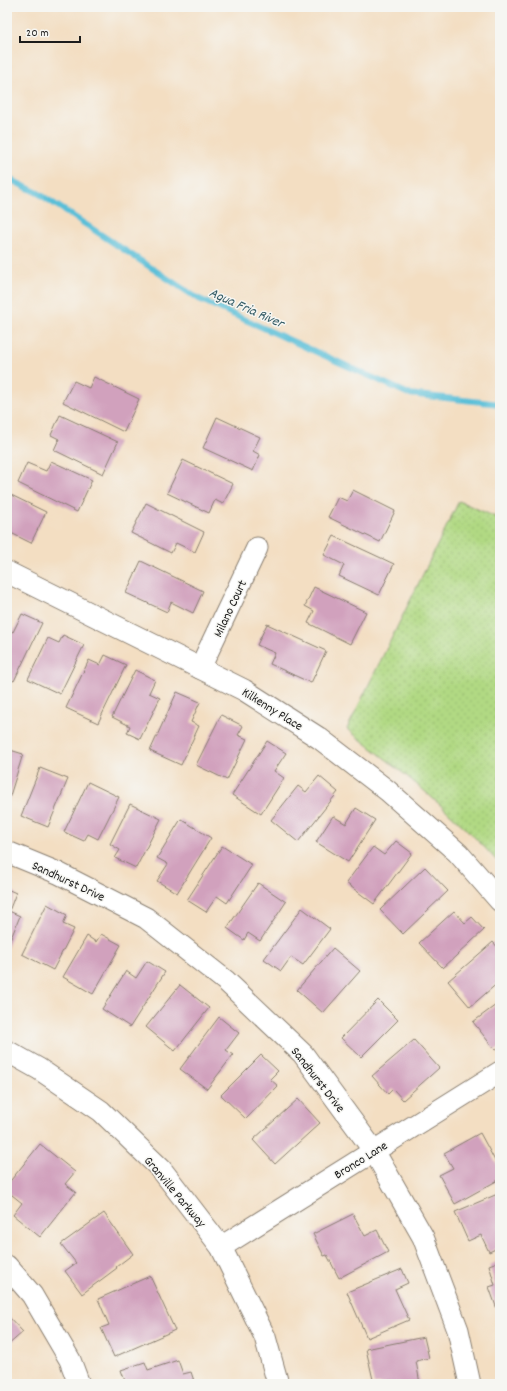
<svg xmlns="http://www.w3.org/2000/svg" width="507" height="1391" font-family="Dekko,sans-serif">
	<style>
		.grass { fill: url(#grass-dots); stroke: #667a50 }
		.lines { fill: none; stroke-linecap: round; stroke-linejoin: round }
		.stream { stroke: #5abfd8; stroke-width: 6 }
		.building { fill: #d1a1bd }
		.street-casing { stroke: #887d6f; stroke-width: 23 }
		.street { stroke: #fff; stroke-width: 21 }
		.labels { text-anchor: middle; stroke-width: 3; stroke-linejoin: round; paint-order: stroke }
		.street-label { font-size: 13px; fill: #1c1c1c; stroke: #f6f6f2 }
		.water-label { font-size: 14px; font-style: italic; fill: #355d67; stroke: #f6f6f2 }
	</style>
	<defs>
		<pattern id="grass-dots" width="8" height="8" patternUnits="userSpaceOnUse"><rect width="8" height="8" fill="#b1d983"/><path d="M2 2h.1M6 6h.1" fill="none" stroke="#98ba71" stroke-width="1.8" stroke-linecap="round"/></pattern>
	</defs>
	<rect width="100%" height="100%" fill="#f6f6f2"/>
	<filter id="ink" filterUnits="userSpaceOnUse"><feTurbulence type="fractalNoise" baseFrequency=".025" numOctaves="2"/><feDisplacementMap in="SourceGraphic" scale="8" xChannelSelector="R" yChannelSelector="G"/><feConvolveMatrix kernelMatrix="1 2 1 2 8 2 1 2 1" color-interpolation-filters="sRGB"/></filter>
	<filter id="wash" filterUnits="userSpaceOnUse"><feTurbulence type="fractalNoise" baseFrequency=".012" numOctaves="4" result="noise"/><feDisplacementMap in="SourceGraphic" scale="16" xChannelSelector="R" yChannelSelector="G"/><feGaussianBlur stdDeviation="0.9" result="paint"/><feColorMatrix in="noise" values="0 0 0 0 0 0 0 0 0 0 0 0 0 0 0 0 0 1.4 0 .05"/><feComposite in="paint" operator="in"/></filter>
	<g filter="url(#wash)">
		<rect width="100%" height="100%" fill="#f3dec2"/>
		<path class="grass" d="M 459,501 L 500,519 L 500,864 C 454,813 402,771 347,729 Z"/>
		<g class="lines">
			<polyline class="stream" points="7,178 38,193 197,298 409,394 500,404"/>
		</g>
		<g id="blocks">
			<g class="building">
				<polygon points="94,377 139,399 124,432 63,402 74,381 89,388"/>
				<polygon points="60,415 118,442 103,474 54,450 59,439 51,435"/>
				<polygon points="217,417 260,437 253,451 260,455 253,471 203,448"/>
				<polygon points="183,460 233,484 223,504 215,500 209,513 167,493"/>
				<polygon points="51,461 92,480 77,512 18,483 27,463 46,471"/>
				<polygon points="353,490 395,511 380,542 328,517 338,497 347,501"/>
				<polygon points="7,493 46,512 31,543 7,531"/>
				<polygon points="146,503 204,532 195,552 176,543 171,553 131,533"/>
				<polygon points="334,536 394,564 379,595 339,576 344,565 324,555"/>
				<polygon points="141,561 203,591 193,613 171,602 167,612 126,593"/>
				<polygon points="314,587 366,612 350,644 308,623 314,611 305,606"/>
				<polygon points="22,614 42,623 14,681 7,678 7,629 13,632"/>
				<polygon points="267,624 326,651 311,683 270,664 275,653 257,645"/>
				<polygon points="63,635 84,645 60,694 28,679 48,638 59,643"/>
				<polygon points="105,655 126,665 98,723 66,708 89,660 100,665"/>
				<polygon points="135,670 155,680 149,693 160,698 140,739 127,733 130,726 112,717"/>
				<polygon points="177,692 200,702 191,722 199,726 181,765 150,751"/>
				<polygon points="221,715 243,726 238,735 247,739 227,780 196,765"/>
				<polygon points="267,741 286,753 274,771 284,778 261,814 232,795"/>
				<polygon points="7,749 23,754 9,799 7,798"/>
				<polygon points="40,768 68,779 48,827 21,816"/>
				<polygon points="319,776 338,792 298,842 271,820 298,786 306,792"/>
				<polygon points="88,782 119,797 98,839 88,834 84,841 64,832"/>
				<polygon points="130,804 161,819 136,868 115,858 120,850 110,844"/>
				<polygon points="356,808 375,820 348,862 316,842 333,816 346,824"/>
				<polygon points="181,819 211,838 177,893 157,881 168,864 157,858"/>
				<polygon points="396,841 412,853 374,904 346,883 373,847 384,855"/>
				<polygon points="222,846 252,865 227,903 217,896 206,912 187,900"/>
				<polygon points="425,867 448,891 403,934 380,910"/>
				<polygon points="258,883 286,902 260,941 248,933 244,940 227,928"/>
				<polygon points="7,889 16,893 9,911 20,916 7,948"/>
				<polygon points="47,904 67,915 63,924 74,929 53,970 22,954"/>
				<polygon points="302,908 330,929 303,965 291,957 281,971 264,959"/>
				<polygon points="454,911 465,923 472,917 484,930 443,968 419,943"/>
				<polygon points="101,934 121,945 93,994 63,977 87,936 96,942"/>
				<polygon points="493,942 500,950 500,968 498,970 500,972 500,981 470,1007 448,981"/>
				<polygon points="333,948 360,971 323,1013 297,990"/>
				<polygon points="147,961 165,972 130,1027 102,1009 126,971 136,978"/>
				<polygon points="180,985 209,1008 175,1051 146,1027"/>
				<polygon points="378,1000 398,1020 361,1057 341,1038"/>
				<polygon points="500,1002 500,1047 495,1050 473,1022"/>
				<polygon points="219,1017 239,1033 226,1050 233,1055 207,1089 180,1069"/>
				<polygon points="414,1040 439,1068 403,1100 393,1089 388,1094 372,1076"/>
				<polygon points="261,1055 278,1071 270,1079 278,1086 246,1119 221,1095"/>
				<polygon points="298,1099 320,1123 275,1164 253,1140"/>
				<polygon points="480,1133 500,1170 500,1179 455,1204 439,1175 453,1168 444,1153"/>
				<polygon points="40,1144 75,1172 65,1184 76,1192 40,1237 13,1215 22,1203 7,1191 7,1185"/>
				<polygon points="500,1193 500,1247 489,1252 481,1235 468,1241 455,1212"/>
				<polygon points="104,1213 133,1254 116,1267 117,1268 82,1294 65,1271 76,1263 61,1244"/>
				<polygon points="353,1214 365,1236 377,1230 388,1252 339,1278 327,1255 324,1256 313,1234"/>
				<polygon points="500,1261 500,1312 498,1312 489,1287 495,1285 489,1265"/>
				<polygon points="402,1269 408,1283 395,1289 409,1320 367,1338 347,1292"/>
				<polygon points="150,1276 175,1330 114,1357 101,1328 109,1325 98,1299"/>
				<polygon points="7,1315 23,1332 7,1346"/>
				<polygon points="424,1337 429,1358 416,1361 420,1384 374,1384 366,1349"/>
				<polygon points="178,1360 183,1374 191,1372 195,1384 126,1384 121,1370 145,1362 148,1370"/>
				<polygon points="40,1380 42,1384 29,1384"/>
			</g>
		</g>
	</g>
	<g filter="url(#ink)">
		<use href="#blocks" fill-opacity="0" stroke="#887d6f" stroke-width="1"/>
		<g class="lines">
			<defs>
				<g id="street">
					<polyline points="7,572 244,690 319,738 388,791 458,853 500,901"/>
					<polyline points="200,668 257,548"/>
					<polyline points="7,852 58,873 146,918 226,981 303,1054 374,1151 423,1237 458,1330 470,1384"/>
					<polyline points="7,1051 39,1069 101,1111 161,1169 221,1247 265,1337 278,1384"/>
					<polyline points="221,1247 500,1072"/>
					<polyline points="7,1266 32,1295 70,1360 79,1384"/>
				</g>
			</defs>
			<use href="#street" class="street-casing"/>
			<use href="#street" class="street"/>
		</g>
	</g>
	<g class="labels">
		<g class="street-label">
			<text transform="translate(229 608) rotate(-65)" y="5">Milano Court</text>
			<text transform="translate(273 708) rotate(32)" y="5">Kilkenny Place</text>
			<text transform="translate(69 880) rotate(25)" y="5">Sandhurst Drive</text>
			<text transform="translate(319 1079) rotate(52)" y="5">Sandhurst Drive</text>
			<text transform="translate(360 1159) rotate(-32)" y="5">Bronco Lane</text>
			<text transform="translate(176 1191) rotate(50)" y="5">Granville Parkway</text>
		</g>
		<g class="water-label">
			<text transform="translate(247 307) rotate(24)" y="5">Agua Fria River</text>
		</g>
	</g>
	<rect width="507" height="1391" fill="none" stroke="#f6f6f2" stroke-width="24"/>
	<path d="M20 36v6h60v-6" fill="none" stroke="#1c1c1c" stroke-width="2"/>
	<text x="26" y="36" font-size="12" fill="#1c1c1c" stroke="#f6f6f2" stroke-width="3" paint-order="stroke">20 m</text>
</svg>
